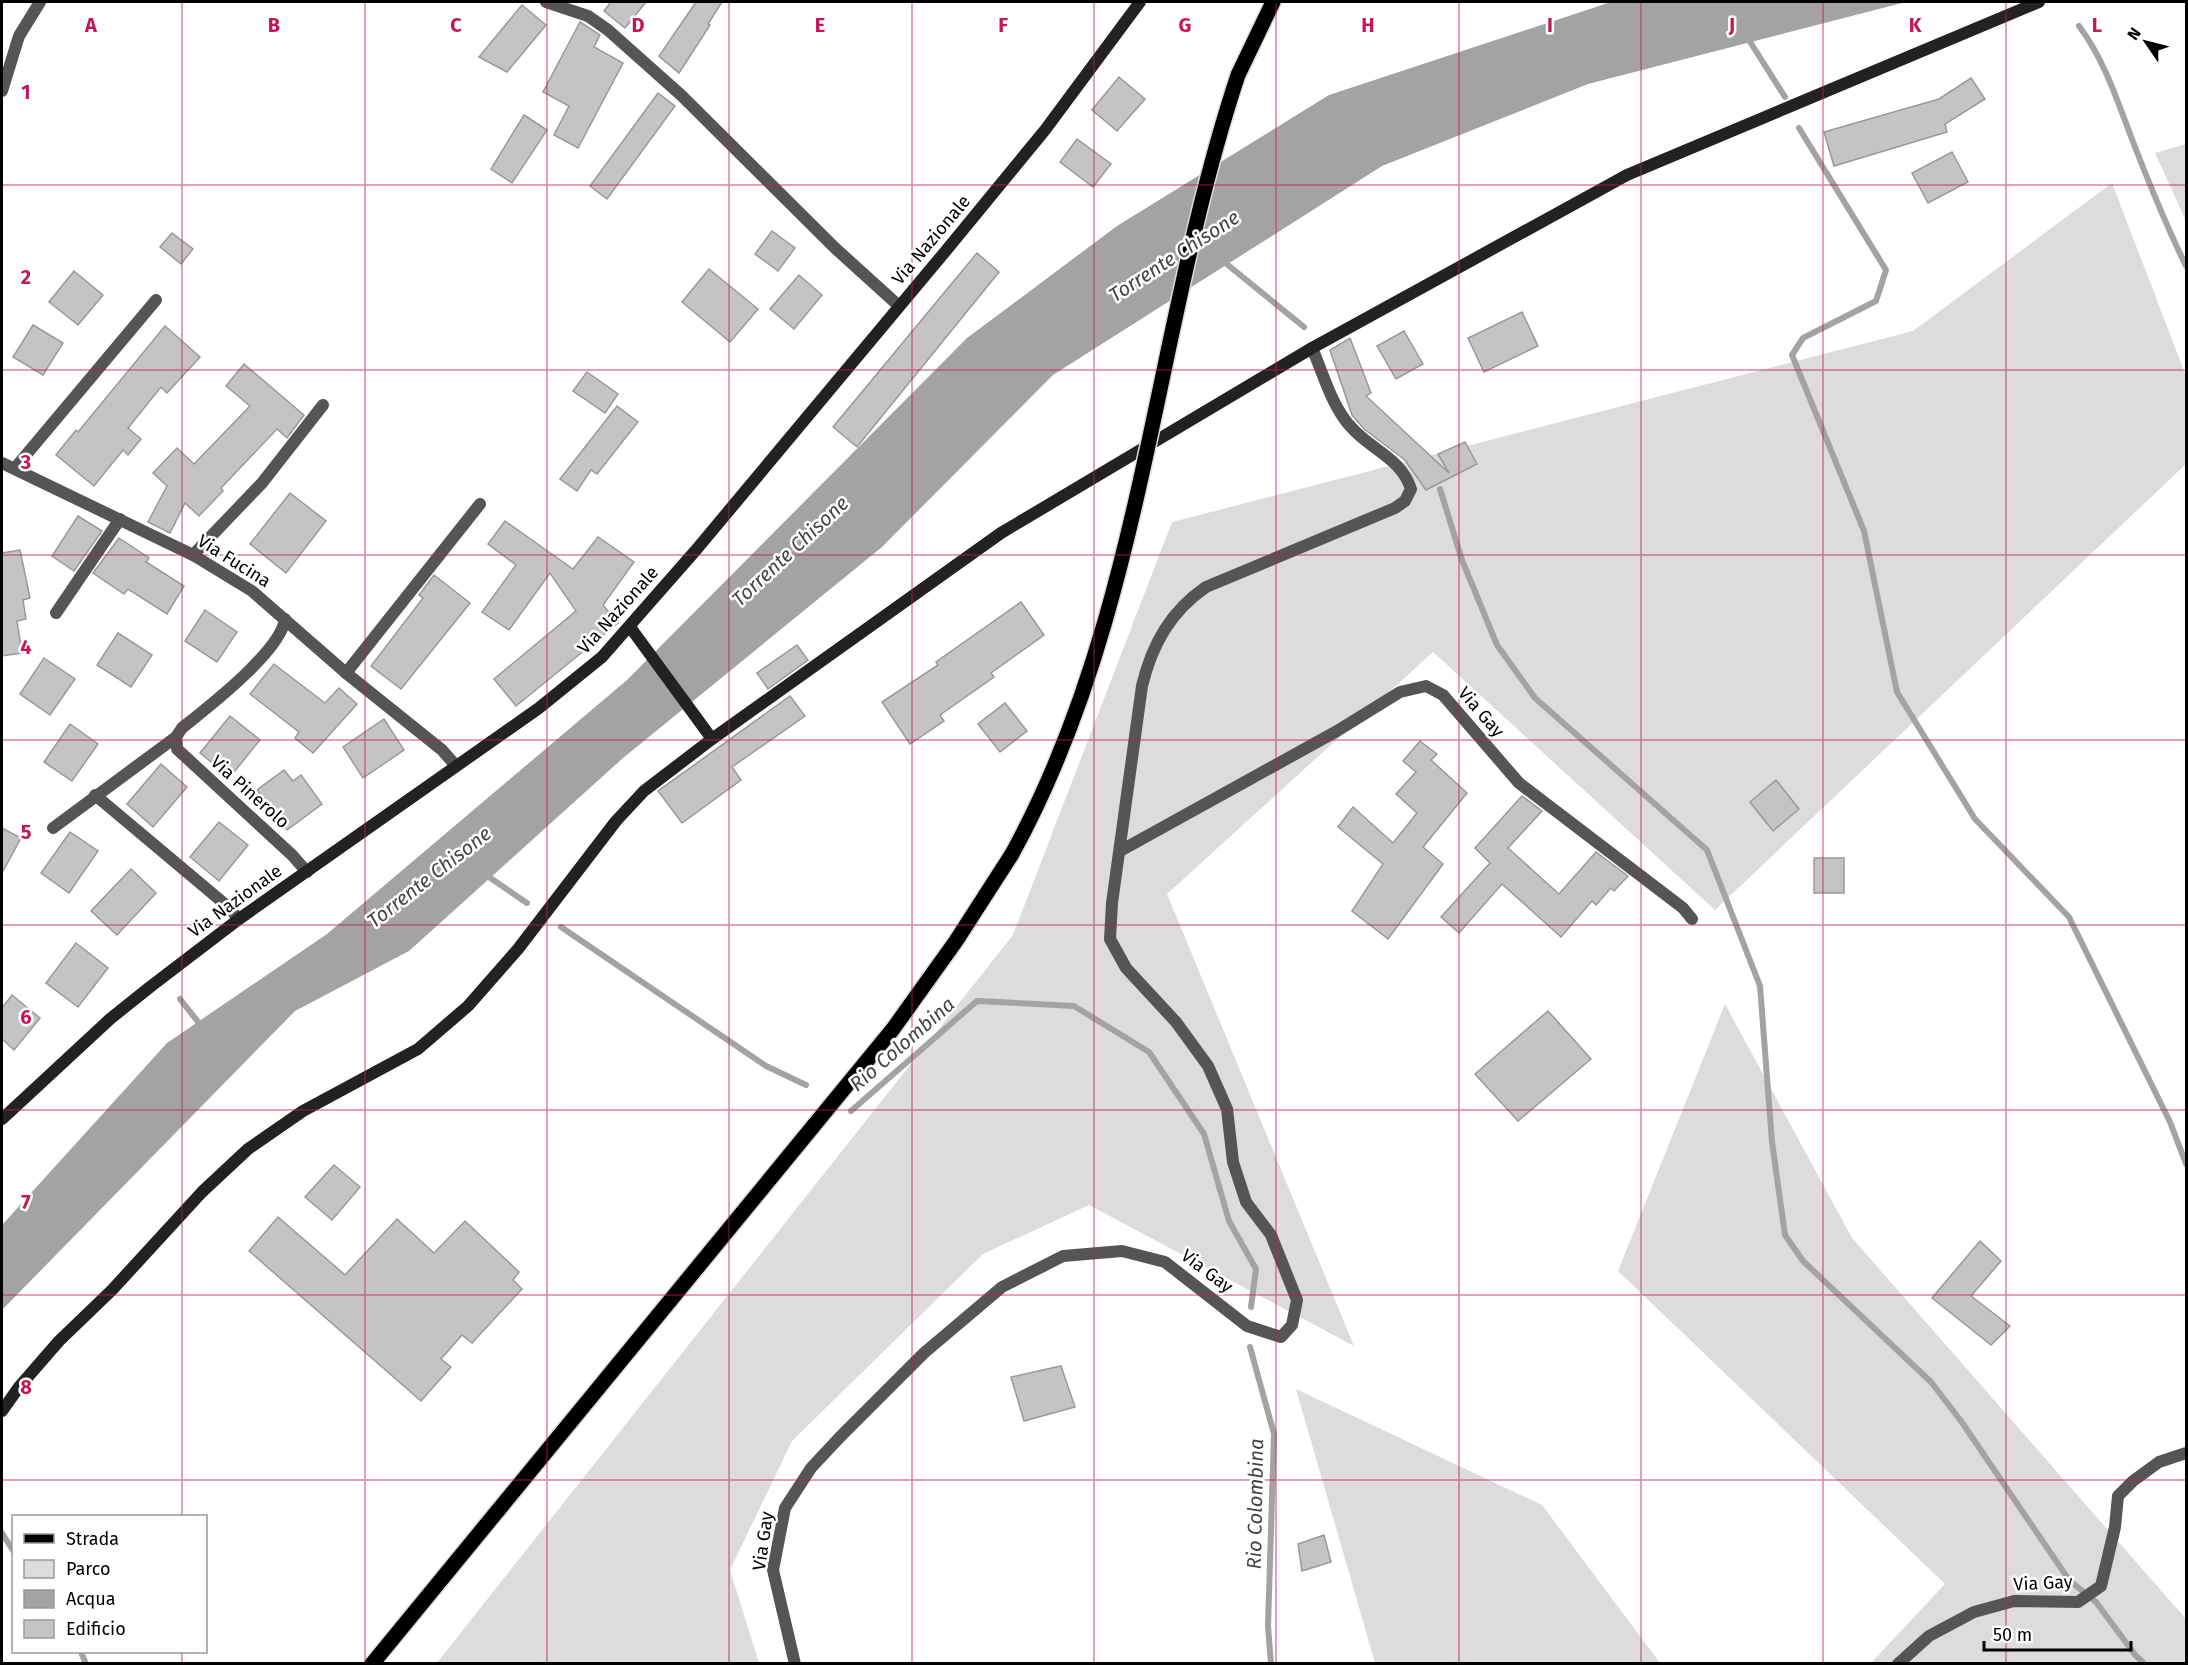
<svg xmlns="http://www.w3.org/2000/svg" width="2188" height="1665" font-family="'Fira Sans',sans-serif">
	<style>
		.green { fill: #dcdcdc }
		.water { fill: #a3a3a3 }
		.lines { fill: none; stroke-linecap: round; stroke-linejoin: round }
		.stream { stroke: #a3a3a3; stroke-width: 6 }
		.building { fill: #c4c4c4; stroke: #999; stroke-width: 1.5 }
		.primary-casing { stroke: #dbdbdb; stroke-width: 18 }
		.street { stroke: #555; stroke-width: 12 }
		.secondary { stroke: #222; stroke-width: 12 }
		.primary { stroke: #000; stroke-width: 15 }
		.primary-bridge-casing { stroke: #dbdbdb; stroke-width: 18; stroke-linecap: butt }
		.primary-bridge { stroke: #000; stroke-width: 15 }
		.grid { fill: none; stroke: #c2185b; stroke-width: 1.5; stroke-opacity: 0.55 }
		.labels { text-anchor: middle; stroke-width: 5; stroke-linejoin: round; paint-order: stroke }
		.street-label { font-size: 18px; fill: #000; stroke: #fff }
		.water-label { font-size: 20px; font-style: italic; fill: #444; stroke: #fff }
		.grid-label { font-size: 20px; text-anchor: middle; font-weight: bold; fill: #c2185b; stroke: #fff; stroke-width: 5; stroke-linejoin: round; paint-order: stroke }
	</style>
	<rect width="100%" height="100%" fill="#fff"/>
	<g class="green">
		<polygon points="2186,144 2186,221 2155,153"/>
		<polygon points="2112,183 2186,376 2186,464 1715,910 1433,652 1167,894 1354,1346 1089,1205 983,1254 792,1441 730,1570 759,1663 436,1664 1013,935 1172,522 1913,331"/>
		<polygon points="1725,1004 1852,1238 2186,1619 2186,1663 1871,1663 1945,1584 1618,1271"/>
		<polygon points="1296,1389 1542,1505 1660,1663 1375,1663"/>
	</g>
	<polygon class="water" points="1611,2 1906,2 1588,84 1382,166 1053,375 882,547 623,758 409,951 295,1011 2,1310 2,1225 167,1043 327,934 627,680 967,338 1117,226 1329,95"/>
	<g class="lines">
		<g class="stream">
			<path d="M 2079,26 C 2106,62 2119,106 2135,147 C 2151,188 2167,227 2186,266"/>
			<polyline points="1747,37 1785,97"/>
			<polyline points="1799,128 1886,270 1876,301 1803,338 1792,355 1864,531 1897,692 1975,819 2069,917 2170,1122 2186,1164"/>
			<polyline points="1223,261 1304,327"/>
			<polyline points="1440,489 1462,560 1497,645 1535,698 1707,850 1760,986 1772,1142 1785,1235 1803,1261 1931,1382 1961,1421 2069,1580 2096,1602 2136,1656 2145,1664"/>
			<polyline points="483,873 527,903"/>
			<polyline points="561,927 766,1066 806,1085"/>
			<polyline points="180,999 202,1027"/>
			<polyline points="851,1111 977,1001 1074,1006 1149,1052 1204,1134 1229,1221 1256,1269 1251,1307"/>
			<polyline points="1250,1347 1274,1434 1268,1626 1271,1664"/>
			<polyline points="2,1533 14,1552"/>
			<polyline points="81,1652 86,1664"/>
		</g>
	</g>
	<g class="building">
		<polygon points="611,2 646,2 625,28 604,11"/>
		<polygon points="696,2 722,2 708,24 710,25 679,73 659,56"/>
		<polygon points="522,5 546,25 507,72 479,57"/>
		<polygon points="580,22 600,35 594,47 623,63 578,148 554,135 569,106 543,92"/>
		<polygon points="1119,77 1145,99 1117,131 1092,110"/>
		<polygon points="1971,78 1985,99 1945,124 1947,132 1834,166 1824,132 1939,99"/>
		<polygon points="658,93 675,106 607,199 590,186"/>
		<polygon points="524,115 547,130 512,183 491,169"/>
		<polygon points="1077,139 1111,164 1093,187 1060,162"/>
		<polygon points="1952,152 1968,182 1928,203 1912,173"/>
		<polygon points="772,231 795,248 778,271 755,254"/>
		<polygon points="172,233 193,249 181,264 160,247"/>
		<polygon points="977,253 999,272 857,447 833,427"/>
		<polygon points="709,269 758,309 730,342 682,302"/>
		<polygon points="74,271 103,295 78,325 49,302"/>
		<polygon points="799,275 822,295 794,329 770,309"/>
		<polygon points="1522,312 1538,346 1484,372 1468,338"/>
		<polygon points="33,325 63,343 43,375 13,357"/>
		<polygon points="165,326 200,357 167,393 161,387 128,428 141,439 128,455 123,450 94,486 56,455 76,430 78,432"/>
		<polygon points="1404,331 1423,364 1396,379 1377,346"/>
		<polygon points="1350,338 1371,393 1366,396 1449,473 1438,454 1465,442 1477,464 1426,490 1405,460 1364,429 1352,415 1330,350"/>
		<polygon points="244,364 304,415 287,438 277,429 221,488 223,491 199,516 185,503 170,533 148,522 167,486 153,473 177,448 194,464 250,406 226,386"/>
		<polygon points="587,372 618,394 605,413 573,391"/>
		<polygon points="617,406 638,422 597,474 591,470 577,491 560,479"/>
		<polygon points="290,493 326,521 286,573 250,544"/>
		<polygon points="78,516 102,531 74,571 52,556"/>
		<polygon points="505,521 573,569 598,537 634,562 603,605 618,623 516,706 494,679 576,611 550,573 509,630 482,612 516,565 488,544"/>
		<polygon points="119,538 149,558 146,562 184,586 167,614 128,589 124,594 93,573"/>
		<polygon points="20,550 30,598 23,600 26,619 17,621 22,653 2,656 2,553"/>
		<polygon points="434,575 470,603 401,689 371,666 423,598 419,595"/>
		<polygon points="1021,602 1044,635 991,673 994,677 940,715 944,721 910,744 882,702 938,665 936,662"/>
		<polygon points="205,610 237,632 217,662 185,641"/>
		<polygon points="118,633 152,655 131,687 97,665"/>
		<polygon points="797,645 808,660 768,689 757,673"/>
		<polygon points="44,658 75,679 50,715 20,694"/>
		<polygon points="274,664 325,703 339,688 357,704 313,753 295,738 299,732 250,694"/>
		<polygon points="790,696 805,716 732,767 741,780 682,823 658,791"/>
		<polygon points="1005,703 1027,731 1000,752 978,724"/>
		<polygon points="230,716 260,740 230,777 200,753"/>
		<polygon points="384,719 404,750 363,778 343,747"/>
		<polygon points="70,724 98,744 72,781 44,762"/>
		<polygon points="1420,741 1437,754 1431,760 1467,793 1423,847 1443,864 1388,939 1352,911 1383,864 1338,827 1353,807 1393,843 1417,813 1396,794 1416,772 1403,761"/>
		<polygon points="161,764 187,787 153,827 127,804"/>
		<polygon points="284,770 293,781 301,775 322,804 287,830 257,790"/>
		<polygon points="1776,780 1799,809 1773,831 1750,802"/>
		<polygon points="1522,796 1542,811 1508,848 1559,894 1596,852 1628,876 1614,891 1611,888 1596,905 1592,901 1561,937 1502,884 1459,933 1441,917 1490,863 1475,848"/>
		<polygon points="219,822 248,845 219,881 190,857"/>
		<polygon points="2,828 21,838 2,873"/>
		<polygon points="70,832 98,851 69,893 41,873"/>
		<rect x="1814" y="858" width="30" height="35"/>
		<polygon points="131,869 156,893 117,935 91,911"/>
		<polygon points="76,943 108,968 78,1007 46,983"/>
		<polygon points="12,995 40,1018 14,1050 2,1039 2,1008"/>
		<polygon points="1548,1011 1591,1059 1518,1121 1475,1074"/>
		<polygon points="334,1165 360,1187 332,1220 305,1197"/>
		<polygon points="278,1217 345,1275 397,1219 434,1253 465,1221 519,1272 513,1280 522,1289 472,1343 462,1335 441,1359 451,1367 421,1401 249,1251"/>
		<polygon points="1980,1241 2001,1261 1971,1296 2010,1326 1991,1345 1932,1298"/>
		<polygon points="1061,1366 1075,1407 1024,1421 1011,1377"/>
		<polygon points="1324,1535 1331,1562 1302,1571 1298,1544"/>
	</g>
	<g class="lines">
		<defs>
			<g id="primary">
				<polyline points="1238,75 1273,2"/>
				<polyline points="372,1664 893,1029 956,941 1012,854"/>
			</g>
		</defs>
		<use href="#primary" class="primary-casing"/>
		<g class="street">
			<polyline points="546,2 588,16 608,30 681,95 835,248 899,306"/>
			<polyline points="2,91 19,36 40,2"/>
			<polyline points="2,463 193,555 252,591 346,673 442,750 456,766"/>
			<polyline points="15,468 156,300"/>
			<polyline points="193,555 262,483 323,405"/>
			<polyline points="56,613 120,519"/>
			<polyline points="346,673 480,504"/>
			<polyline points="176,737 177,749 292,855 307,872"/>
			<polyline points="95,795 226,905 239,919"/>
			<path d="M 53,828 L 176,737 L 182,728 C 207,708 281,651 285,619"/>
			<polyline points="1120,851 1337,731 1400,692 1426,686 1443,695 1519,783 1683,908 1692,919"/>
			<path d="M 795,1664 L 773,1570 L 785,1508 L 811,1468 L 840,1437 L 924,1353 L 1002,1287 L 1063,1256 L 1122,1251 L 1165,1262 L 1247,1326 L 1281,1337 L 1292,1325 L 1297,1300 L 1271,1235 L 1246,1202 L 1233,1162 L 1227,1109 L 1208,1066 L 1176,1022 L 1126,968 L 1110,939 L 1112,903 L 1142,686 C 1152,644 1171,611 1206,587 L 1395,508 L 1405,501 L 1411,489 C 1401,458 1371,450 1351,427 C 1332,407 1323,373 1312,348"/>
			<polyline points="1898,1664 1929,1636 1974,1612 2014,1601 2078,1602 2101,1586 2115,1527 2118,1496 2133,1481 2159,1462 2186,1453"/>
		</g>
		<g class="secondary">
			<polyline points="630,627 712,739"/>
			<polyline points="2,1119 110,1019 150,987 239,919 539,708 602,657 696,550 944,253 1045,130 1140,2"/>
			<polyline points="2,1411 19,1387 59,1341 112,1290 202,1192 248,1149 303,1111 418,1049 468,1006 518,949 616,821 644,791 712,739 1001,533 1312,348 1627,175 2039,2"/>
		</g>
		<use href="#primary" class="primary"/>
		<defs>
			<path id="primary-bridge" d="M 1012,854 C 1144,614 1153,331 1238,75"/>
		</defs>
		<use href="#primary-bridge" class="primary-bridge-casing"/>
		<use href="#primary-bridge" class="primary-bridge"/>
	</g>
	<path class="grid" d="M 182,2 L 182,1516M 365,2 L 365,1664M 547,2 L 547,1664M 729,2 L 729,1664M 912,2 L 912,1664M 1094,2 L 1094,1664M 1276,2 L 1276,1664M 1459,2 L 1459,1664M 1641,2 L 1641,1664M 1823,2 L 1823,1664M 2006,2 L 2006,1664M 2,185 L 2186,185M 2,370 L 2186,370M 2,555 L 2186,555M 2,740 L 2186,740M 2,925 L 2186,925M 2,1110 L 2186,1110M 2,1295 L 2186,1295M 2,1480 L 2186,1480M 182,1652 L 182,1664"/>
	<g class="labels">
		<g class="street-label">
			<text transform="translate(931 240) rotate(-50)" y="6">Via Nazionale</text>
			<text transform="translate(234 561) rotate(32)" y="6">Via Fucina</text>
			<text transform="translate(618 610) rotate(-48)" y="6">Via Nazionale</text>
			<text transform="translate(1481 712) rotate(49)" y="6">Via Gay</text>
			<text transform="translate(250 792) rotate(42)" y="6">Via Pinerolo</text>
			<text transform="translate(235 901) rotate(-36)" y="6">Via Nazionale</text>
			<text transform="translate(1207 1271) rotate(37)" y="6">Via Gay</text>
			<text transform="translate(763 1541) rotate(-82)" y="6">Via Gay</text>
			<text transform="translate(2043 1583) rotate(-3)" y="6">Via Gay</text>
		</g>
		<g class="water-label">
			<text transform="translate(1174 256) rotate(-33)" y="7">Torrente Chisone</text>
			<text transform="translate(790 551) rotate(-43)" y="7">Torrente Chisone</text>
			<text transform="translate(429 877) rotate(-38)" y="7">Torrente Chisone</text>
			<text transform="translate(902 1044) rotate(-41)" y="7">Rio Colombina</text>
			<text transform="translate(1255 1504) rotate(-89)" y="7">Rio Colombina</text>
		</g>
	</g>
	<g class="grid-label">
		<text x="91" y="32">A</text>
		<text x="274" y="32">B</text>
		<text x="456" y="32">C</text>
		<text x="638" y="32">D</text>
		<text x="820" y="32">E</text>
		<text x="1003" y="32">F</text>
		<text x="1185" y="32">G</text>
		<text x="1368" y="32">H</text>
		<text x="1550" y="32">I</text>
		<text x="1732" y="32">J</text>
		<text x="1915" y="32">K</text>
		<text x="2097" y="32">L</text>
		<text x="26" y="99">1</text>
		<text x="26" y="284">2</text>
		<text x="26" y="469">3</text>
		<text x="26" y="654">4</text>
		<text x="26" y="839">5</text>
		<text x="26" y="1024">6</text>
		<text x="26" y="1209">7</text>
		<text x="26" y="1394">8</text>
	</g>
	<rect width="2188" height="1665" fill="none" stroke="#000000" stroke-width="6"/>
	<rect x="12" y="1515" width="195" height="138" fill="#ffffff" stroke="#999999" stroke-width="1.5"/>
	<rect x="24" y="1534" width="30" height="9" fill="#000000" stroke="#999999" stroke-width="1.5"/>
	<text x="66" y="1545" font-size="18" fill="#000000">Strada</text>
	<rect x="24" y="1560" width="30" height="18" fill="#dcdcdc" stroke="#999999" stroke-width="1.5"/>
	<text x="66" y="1575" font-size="18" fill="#000000">Parco</text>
	<rect x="24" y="1590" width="30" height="18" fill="#a3a3a3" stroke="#999999" stroke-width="1.5"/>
	<text x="66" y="1605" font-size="18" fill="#000000">Acqua</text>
	<rect x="24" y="1620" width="30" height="18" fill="#c4c4c4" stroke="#999999" stroke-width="1.5"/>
	<text x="66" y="1635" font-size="18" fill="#000000">Edificio</text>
	<g transform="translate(2146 42) rotate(305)" stroke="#ffffff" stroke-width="4.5" paint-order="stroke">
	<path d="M0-4.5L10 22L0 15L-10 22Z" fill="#000000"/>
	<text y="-9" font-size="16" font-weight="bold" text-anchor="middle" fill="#000000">N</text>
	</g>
	<path d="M1984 1641v9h147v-9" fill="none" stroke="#000000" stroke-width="3"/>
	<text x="1993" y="1641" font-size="18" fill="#000000" stroke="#ffffff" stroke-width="4.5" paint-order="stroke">50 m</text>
</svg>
